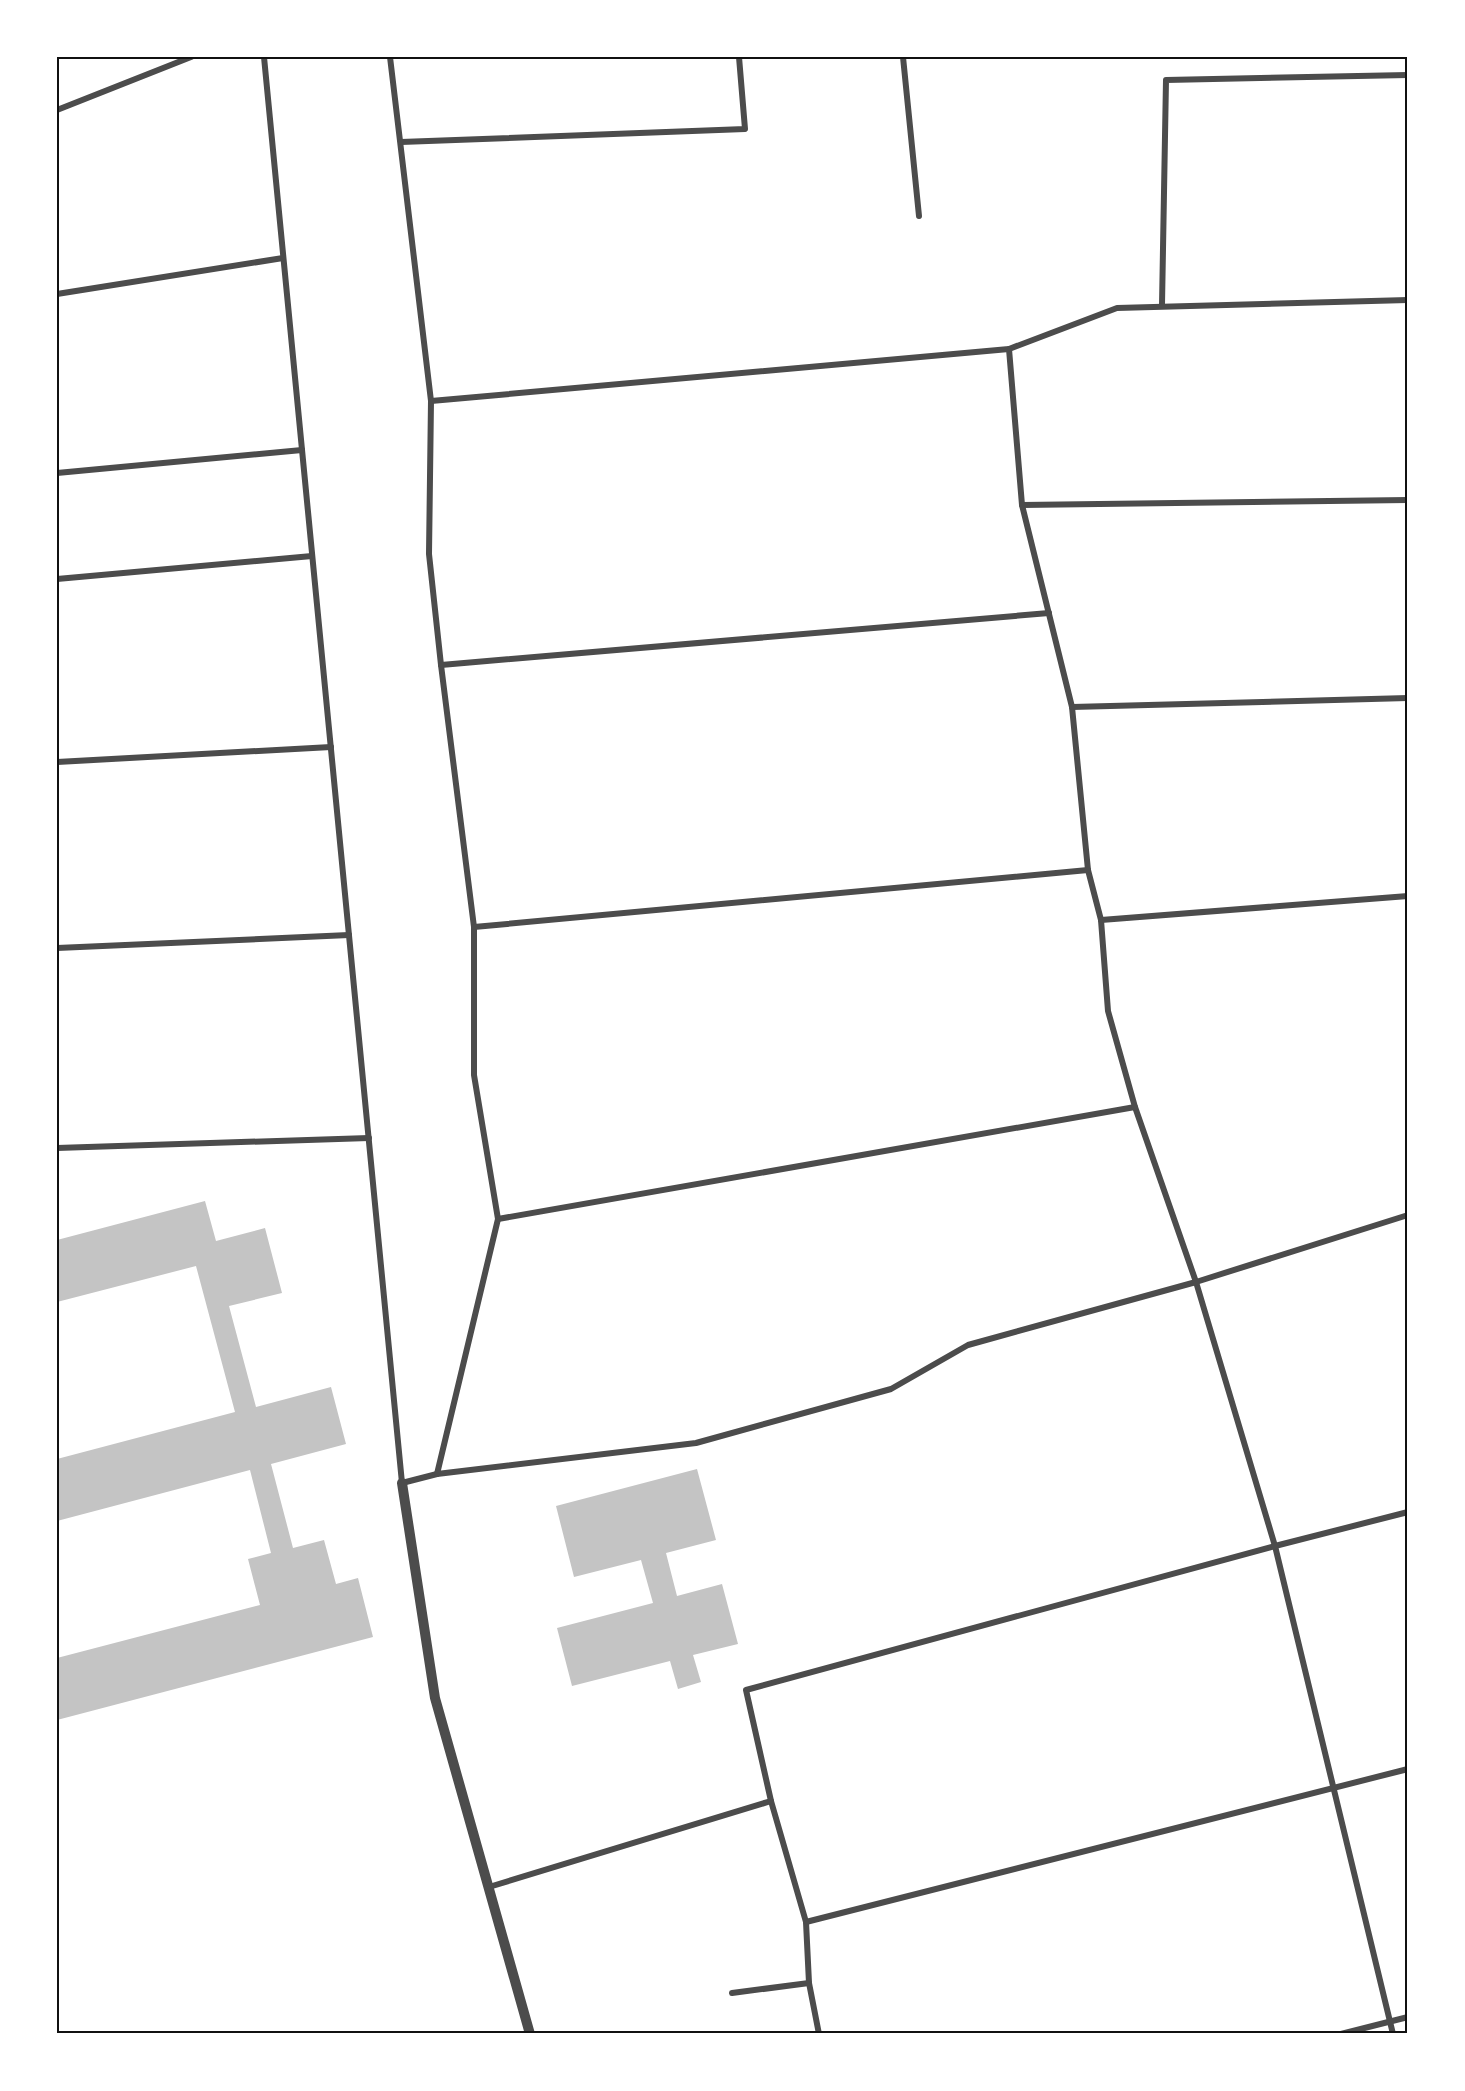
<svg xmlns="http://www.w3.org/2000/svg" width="1465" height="2091" font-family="Raleway,sans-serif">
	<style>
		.building { fill: #c4c4c4 }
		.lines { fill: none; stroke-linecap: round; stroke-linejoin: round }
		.minor { stroke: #4c4c4c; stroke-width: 6 }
		.tertiary { stroke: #4c4c4c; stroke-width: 10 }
		.neatline { fill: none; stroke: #111; stroke-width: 2 }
	</style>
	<rect width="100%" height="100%" fill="#fff"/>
	<g class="building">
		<polygon points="205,1201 216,1241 265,1228 282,1293 229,1306 256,1407 331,1387 346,1444 271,1464 293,1548 324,1540 336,1584 358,1578 373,1637 57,1720 57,1658 260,1605 248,1559 271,1553 250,1470 57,1521 57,1459 235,1412 196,1266 57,1302 57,1240"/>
		<polygon points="697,1469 716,1540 666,1553 677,1596 722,1584 738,1644 693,1655 701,1682 678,1689 670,1661 572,1686 557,1628 653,1603 641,1560 574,1577 556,1506"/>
	</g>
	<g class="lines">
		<g class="minor">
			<polyline points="264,57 402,1483 437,1474 696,1443 891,1389 968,1345 1196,1282 1408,1215"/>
			<polyline points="390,57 431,401 429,554 441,665 474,927 474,1075 498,1219 437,1474"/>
			<polyline points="903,57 919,216"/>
			<polyline points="57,110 191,57"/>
			<polyline points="401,142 745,129 739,57"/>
			<polyline points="57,294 283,258"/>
			<polyline points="1162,305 1166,80 1408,75"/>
			<polyline points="1009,349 1022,505 1072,707 1088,870 1101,920 1108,1011 1135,1107 1196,1282 1275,1546 1393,2034"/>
			<polyline points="431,401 1009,349 1117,308 1408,300"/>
			<polyline points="57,473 302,450"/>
			<polyline points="1022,505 1408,500"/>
			<polyline points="57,579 312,556"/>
			<polyline points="441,665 1049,613"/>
			<polyline points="1072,707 1408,698"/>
			<polyline points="57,762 331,747"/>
			<polyline points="1101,920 1408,896"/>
			<polyline points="474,927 1088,870"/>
			<polyline points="57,948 349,935"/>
			<polyline points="57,1148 369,1138"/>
			<polyline points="498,1219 1135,1107"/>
			<polyline points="489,1887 771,1801"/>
			<polyline points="806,1922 1408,1769"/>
			<polyline points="732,1993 809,1983"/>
			<polyline points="819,2034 809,1983 806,1922 771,1801 746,1690 1275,1546 1408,1512"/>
			<polyline points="1341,2034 1408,2017"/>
		</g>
		<polyline class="tertiary" points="402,1483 435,1698 530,2034"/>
	</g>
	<rect width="1465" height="2091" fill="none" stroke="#ffffff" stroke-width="117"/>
	<rect x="58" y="58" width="1348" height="1974" class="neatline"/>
</svg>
